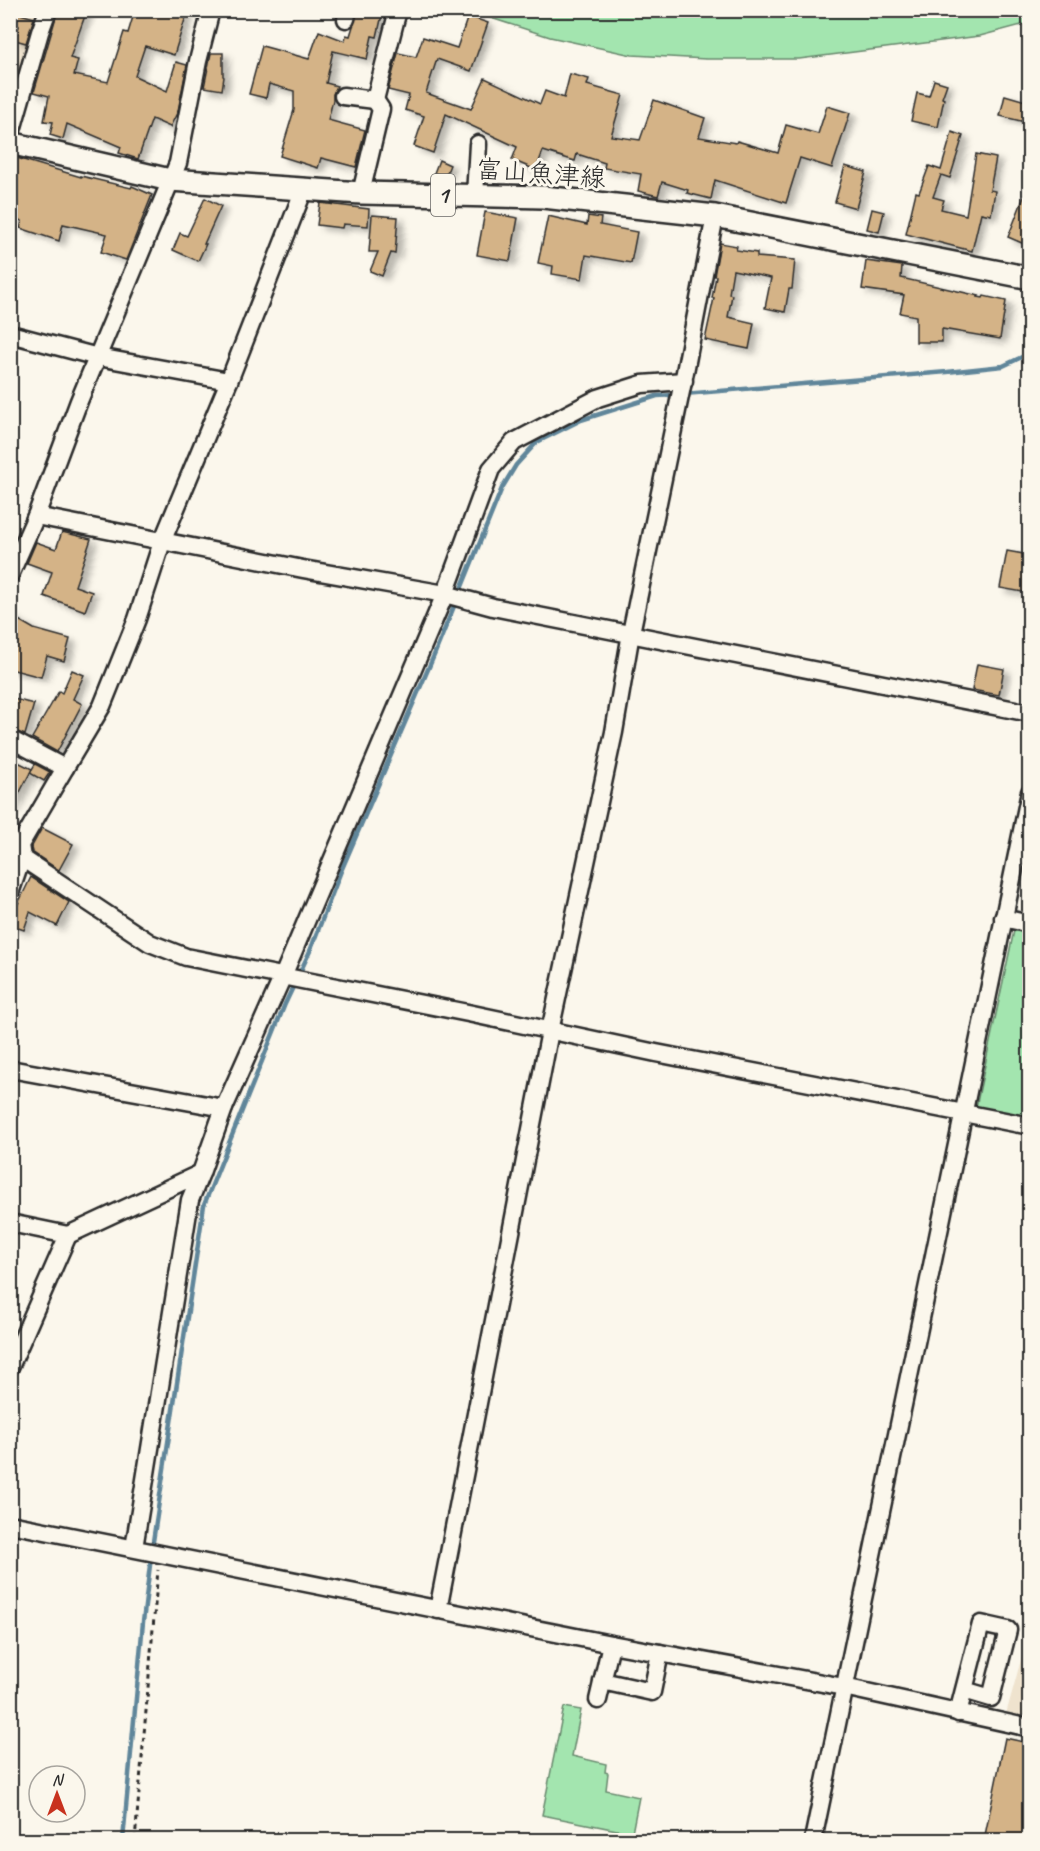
<svg xmlns="http://www.w3.org/2000/svg" width="1040" height="1851" font-family="Caveat,'Klee One',sans-serif">
	<style>
		.built { fill: #efe3ce }
		.green { fill: #a3e5af; stroke: #67886d; stroke-width: 1.5 }
		.lines { fill: none; stroke-linecap: round; stroke-linejoin: round }
		.stream { stroke: #60869a; stroke-width: 4.5 }
		.building { fill: #d4b387; stroke: #2b2b2b; stroke-width: 1.5; filter: url(#shadow) }
		.minor-casing { stroke: #2b2b2b; stroke-width: 21 }
		.major-casing { stroke: #2b2b2b; stroke-width: 26 }
		.path { stroke: #2b2b2b; stroke-width: 3; stroke-dasharray: 4.5 4.5; stroke-linecap: butt }
		.minor { stroke: #fbf7ec; stroke-width: 16 }
		.major { stroke: #fbf7ec; stroke-width: 21 }
		.labels { text-anchor: middle; stroke-width: 6; stroke-linejoin: round; paint-order: stroke }
		.shield { fill: #fbf7ec; stroke: #696865; stroke-width: 1.5 }
		.shield-label { font-size: 24px; font-weight: bold; fill: #2b2b2b }
		.street-label { font-size: 26px; fill: #2b2b2b; stroke: #fbf7ec }
	</style>
	<defs>
		<filter id="shadow"><feDropShadow dx="6" dy="4" stdDeviation="3" flood-color="#0004"/></filter>
	</defs>
	<rect width="100%" height="100%" fill="#fbf7ec"/>
	<filter id="ink" filterUnits="userSpaceOnUse"><feTurbulence type="fractalNoise" baseFrequency=".0167" numOctaves="2"/><feDisplacementMap in="SourceGraphic" scale="12" xChannelSelector="R" yChannelSelector="G"/><feConvolveMatrix kernelMatrix="1 2 1 2 8 2 1 2 1" color-interpolation-filters="sRGB"/></filter>
	<g filter="url(#ink)">
		<g class="built">
			<polygon points="11,11 41,11 11,112"/>
			<polygon points="1029,1631 1029,1719 1006,1714"/>
		</g>
		<g class="green">
			<polygon points="1029,10 1029,23 980,36 799,59 706,59 632,55 550,37 469,11"/>
			<polygon points="1015,926 1029,929 1029,1119 976,1107"/>
			<polygon points="564,1707 581,1710 572,1756 606,1764 605,1772 608,1773 606,1790 639,1797 632,1833 542,1815"/>
		</g>
		<g class="lines">
			<g class="stream">
				<polyline points="684,394 947,372 1003,366 1026,355 1030,351"/>
				<polyline points="152,1548 204,1205 285,1004 310,951 341,871 435,653 502,488 516,465 537,442 581,420 657,396 676,395"/>
				<polyline points="123,1840 143,1622 151,1557"/>
			</g>
		</g>
		<g class="building">
			<polygon points="58,10 87,10 70,58 78,60 74,75 108,82 124,32 128,33 135,10 155,14 156,10 179,10 187,13 174,55 145,46 135,76 167,91 176,62 187,65 178,111 170,127 152,119 138,159 119,153 121,147 67,124 63,139 50,135 53,122 44,121 49,96 34,92"/>
			<polygon points="358,10 382,15 377,37 372,36 367,59 333,51 326,83 337,86 333,94 333,100 328,120 365,130 356,167 321,158 318,168 280,156 294,110 294,91 269,84 266,98 249,94 262,46 309,59 319,31 345,41 346,35 350,36"/>
			<polygon points="10,11 34,18 26,43 15,40 19,26 10,24"/>
			<polygon points="468,16 488,23 471,71 437,59 426,93 471,109 485,78 540,104 545,91 564,98 570,74 589,79 587,85 623,95 611,136 640,140 654,100 705,118 699,137 736,143 737,141 778,153 786,125 818,134 827,106 850,113 832,168 800,158 786,203 715,180 711,199 687,193 688,190 662,182 658,196 638,191 641,174 604,168 605,163 577,154 575,161 543,151 536,170 512,160 517,147 446,114 433,153 414,146 424,116 405,110 409,95 388,90 398,53 416,57 423,37 457,48"/>
			<polygon points="211,53 223,53 223,76 224,77 222,90 204,87"/>
			<polygon points="934,80 947,84 942,98 944,99 938,127 911,121 917,93 929,96"/>
			<polygon points="1005,95 1029,102 1029,123 1000,116"/>
			<polygon points="952,132 963,136 950,178 941,175 933,197 944,200 941,209 966,215 976,154 996,158 990,190 995,191 991,215 981,213 972,251 906,234 916,192 919,193 929,166 941,170"/>
			<polygon points="10,156 81,177 81,176 131,188 132,186 152,195 126,260 101,252 107,234 63,224 59,241 20,228 22,221 10,217"/>
			<polygon points="439,160 450,165 445,177 434,173"/>
			<polygon points="845,166 866,172 856,208 835,202"/>
			<polygon points="1029,184 1029,246 1008,237"/>
			<polygon points="205,198 221,206 204,244 206,244 198,261 173,250 180,233 187,236"/>
			<polygon points="320,203 369,209 368,226 343,224 342,228 317,225"/>
			<polygon points="872,209 884,212 879,232 867,229"/>
			<polygon points="485,212 518,218 510,261 477,255"/>
			<polygon points="372,215 398,217 395,254 391,253 382,276 370,271 378,252 369,252"/>
			<polygon points="548,216 587,225 588,216 601,218 600,225 637,232 631,263 586,255 582,279 552,274 553,266 538,263"/>
			<polygon points="720,243 737,246 736,250 757,253 757,257 795,260 792,289 789,289 785,312 765,308 771,278 733,270 729,294 732,295 728,317 754,323 749,349 705,340 714,298 712,298 716,276 714,276"/>
			<polygon points="866,261 902,266 901,278 979,296 978,297 983,298 984,296 1006,301 1000,339 942,329 942,342 916,342 916,316 900,313 904,295 862,289"/>
			<polygon points="62,532 91,539 75,586 92,592 85,611 44,596 52,572 27,563 36,542 56,549"/>
			<polygon points="1007,551 1029,555 1029,593 1000,588"/>
			<polygon points="10,615 34,629 70,639 64,661 47,656 41,677 10,669"/>
			<polygon points="977,664 1004,669 999,695 972,690"/>
			<polygon points="72,670 84,675 73,699 82,704 57,752 32,738 59,691 62,693"/>
			<polygon points="10,698 34,704 25,735 10,729"/>
			<polygon points="10,758 32,769 10,811"/>
			<polygon points="35,764 50,772 44,781 30,773"/>
			<polygon points="42,828 73,844 59,870 32,852 31,848"/>
			<polygon points="31,877 69,902 57,926 30,912 24,930 10,925 16,908"/>
			<polygon points="1005,1738 1029,1743 1029,1840 984,1840"/>
		</g>
		<g class="lines">
			<defs>
				<g id="minor">
					<polyline points="346,19 348,10"/>
					<polyline points="343,96 375,100 398,10"/>
					<polyline points="10,137 40,32 48,10"/>
					<polyline points="361,193 381,109 375,100"/>
					<polyline points="475,196 478,144"/>
					<polyline points="10,334 98,357 229,381 162,542 137,619 102,706 65,768"/>
					<polyline points="229,381 304,189"/>
					<polyline points="36,516 303,569 445,594 493,607 1030,713"/>
					<polyline points="10,575 36,516 79,401 178,163 198,61 211,10"/>
					<polyline points="10,739 65,768 20,845 22,858 10,893"/>
					<polyline points="10,848 22,858 150,943 186,957 468,1013 656,1053 1030,1126"/>
					<polyline points="1003,918 1030,924"/>
					<polyline points="10,1069 224,1108 201,1173"/>
					<polyline points="224,1108 283,976 445,594 491,469 514,442 598,398 642,384 684,381"/>
					<polyline points="10,1223 68,1235 10,1367"/>
					<polyline points="68,1235 201,1173 190,1200 134,1548"/>
					<polyline points="10,1524 611,1644 844,1687 1030,1728"/>
					<polyline points="438,1610 550,1031 614,732 631,633 685,372 715,216"/>
					<polyline points="602,1681 652,1692 660,1653"/>
					<polyline points="598,1700 611,1644"/>
					<polyline points="958,1713 981,1624 1008,1630 991,1698 964,1690"/>
					<polyline points="813,1840 1030,792"/>
				</g>
				<polyline id="major" points="10,143 170,180 361,193 543,197 715,216 1030,278"/>
			</defs>
			<use href="#minor" class="minor-casing"/>
			<use href="#major" class="major-casing"/>
			<polyline class="path" points="135,1840 158,1570"/>
			<use href="#minor" class="minor"/>
			<use href="#major" class="major"/>
		</g>
	</g>
	<g class="labels">
		<rect class="shield" x="431" y="174" width="24" height="42" rx="4.5"/>
		<g class="shield-label">
			<text x="443" y="203">1</text>
		</g>
		<g class="street-label">
			<text transform="translate(541 173) rotate(4)" y="9">富山魚津線</text>
		</g>
	</g>
	<rect width="1040" height="1851" fill="none" stroke="#fbf7ec" stroke-width="36"/>
	<rect x="18" y="18" width="1004" height="1815" fill="none" stroke="#2b2b2b" stroke-width="2" filter="url(#ink)"/>
	<g transform="translate(57 1794)"><circle r="28" fill="#fbf7ec" stroke="#a8a59f" stroke-width="1.5"/>
	<path d="M0-4.5L10 22L0 15L-10 22Z" fill="#c8321e"/>
	<text y="-9" font-size="16" font-weight="bold" text-anchor="middle" fill="#2b2b2b">N</text>
	</g>
</svg>
